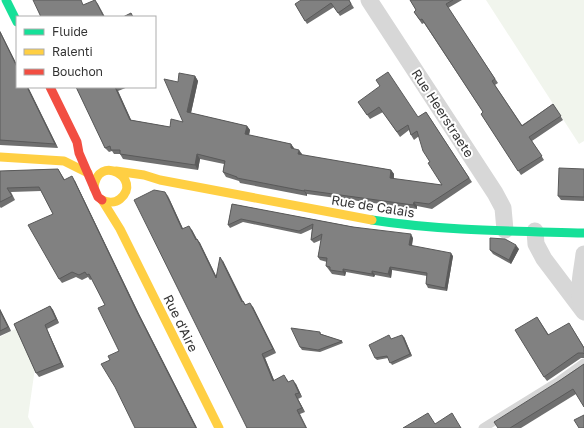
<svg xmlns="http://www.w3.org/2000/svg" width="584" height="428" font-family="'Golos Text',sans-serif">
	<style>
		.green { fill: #f1f5ed }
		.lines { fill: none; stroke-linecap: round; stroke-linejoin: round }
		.lane { stroke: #d7d7d7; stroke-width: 9 }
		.street { stroke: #d7d7d7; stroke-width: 17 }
		.fast { stroke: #16e098; stroke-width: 9 }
		.slow { stroke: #ffcf43; stroke-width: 9 }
		.jam { stroke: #f24e42; stroke-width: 9 }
		.wall { fill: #6f6f6f }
		.shaded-wall { fill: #5a5a5a }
		.building { fill: #818181; stroke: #5a5a5a }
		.labels { text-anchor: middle; stroke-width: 4; stroke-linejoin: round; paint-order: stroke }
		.street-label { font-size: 13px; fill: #333; stroke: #fff }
	</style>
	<rect width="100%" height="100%" fill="#fff"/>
	<g class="green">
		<polygon points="486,0 584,0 584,141 579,144"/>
		<polygon points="17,328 35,368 28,417 34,428 0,428 0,337"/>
	</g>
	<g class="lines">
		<polyline class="lane" points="483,428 559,381 584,363"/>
		<g class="street">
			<polyline points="369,0 495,193 503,208 505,230"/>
			<polyline points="535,231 536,244 544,259 584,312"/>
			<path d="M 583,309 C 576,292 582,272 584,254"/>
		</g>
		<g class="fast">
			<polyline points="6,0 17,22"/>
			<path d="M 372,220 C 442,231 514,231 584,233"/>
		</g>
		<g class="slow">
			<polyline points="0,157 64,161 88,173"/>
			<polyline points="116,171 144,175 160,180 372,220"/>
			<path d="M 94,188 C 97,152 144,179 120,199 C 115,203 108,203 102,200"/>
			<polyline points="102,200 120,229 219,428"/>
		</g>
		<polyline class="jam" points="50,87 77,142 79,153 98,197 102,200"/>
	</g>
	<g class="wall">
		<polygon points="349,0 354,8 340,16 334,7 307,24 295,4"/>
		<polygon points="410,0 462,0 448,8 498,83 495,85 522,125 553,104 563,120 532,141 544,160 521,175 481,114 483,112 424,23 422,24 414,12 416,10"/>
		<polygon points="0,31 17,65 17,87 28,87 58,148 0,145"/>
		<polygon points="195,76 198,81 191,113 247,126 250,130 249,135 291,144 294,149 302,154 302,155 391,170 394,174 394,179 442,185 430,162 419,136 414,140 411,135 409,130 400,137 383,112 370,119 358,102 418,117 426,112 472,182 432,209 417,206 417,209 307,194 307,196 240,183 239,181 226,177 223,172 224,164 200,159 198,170 123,159 120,154 114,154 112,151 109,152 105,148 76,87 128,87 118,91 131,120 170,127 183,122 178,82"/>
		<polygon points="58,169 65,180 75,181 139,314 197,428 110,360 119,351 105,305 92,279 90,280 88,277 82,280 76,277 62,283 59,279 53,214 41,191 11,192 15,200 1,208 0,207 0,171"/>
		<polygon points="584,169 584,201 561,200 558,196"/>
		<polygon points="168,196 183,229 192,230 197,239 200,243 216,276 223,261 243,301 246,305 253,307 276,353 265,358 274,380 287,379 288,382 296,384 302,397 298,399 305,412 300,414 247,428"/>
		<polygon points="232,204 413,238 412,246 453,256 447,291 428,288 426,284 427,276 392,270 391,278 375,275 374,277 346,272 345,276 332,274 326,266 327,262 320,260 318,257 321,240 314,243 311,240 312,229 301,234 243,222 230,228 228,225"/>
		<polygon points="519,249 511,264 493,254 490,250"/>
		<polygon points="50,306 53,310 59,323 47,329 64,367 39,377 36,373 14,324"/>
		<polygon points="0,309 11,331 0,336"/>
		<polygon points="537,317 549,335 572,328 584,347 584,358 581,358 547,381 544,377"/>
		<polygon points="320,332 321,334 342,341 343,343 320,352 302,350 300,347"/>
		<polygon points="404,337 412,356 392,365 388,358 377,360 375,358 391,339"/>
		<polygon points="584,364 576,394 521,428 498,428 559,381"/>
	</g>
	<g class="shaded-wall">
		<polygon points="95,0 98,4 105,17 104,17"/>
		<polygon points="0,31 17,65 17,67 0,32"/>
		<polygon points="195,76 198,81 190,117 187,112"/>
		<polygon points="27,87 28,87 58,148 55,144"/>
		<polygon points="115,87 118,91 133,124 130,120"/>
		<polygon points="247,126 250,130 248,139 245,134"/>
		<polygon points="291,144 294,148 294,153 291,148"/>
		<polygon points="299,150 302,154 301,159 298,154"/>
		<polygon points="197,154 200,159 198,170 195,165"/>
		<polygon points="391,170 394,174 393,183 390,178"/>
		<polygon points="72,176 75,181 139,314 197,428 196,428 136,310"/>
		<polygon points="304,190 307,194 307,196 304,191"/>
		<polygon points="165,192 168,196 185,233 182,229"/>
		<polygon points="414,202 417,206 417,209 413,205"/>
		<polygon points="189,226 192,230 199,244 196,240"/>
		<polygon points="411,234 413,238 411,249 409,245"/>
		<polygon points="197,239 200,243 219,282 216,278"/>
		<polygon points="516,245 519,249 511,264 509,260"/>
		<polygon points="451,253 453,256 447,291 445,288"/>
		<polygon points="220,257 223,261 245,306 242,302"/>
		<polygon points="390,267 392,270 391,278 388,274"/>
		<polygon points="343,269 346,272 345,276 343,272"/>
		<polygon points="372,271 375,275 374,277 372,274"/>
		<polygon points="250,303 253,307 276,353 273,349"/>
		<polygon points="50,306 53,310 59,323 56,319"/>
		<polygon points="0,309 11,331 8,327 0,311"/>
		<polygon points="45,325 47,329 64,367 61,363"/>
		<polygon points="402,335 404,337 412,356 410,354"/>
		<polygon points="262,354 265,358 276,385 273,381"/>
		<polygon points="293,380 296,384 302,397 299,393"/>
		<polygon points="295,394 298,399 305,412 302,408"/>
		<polygon points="297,410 300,414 307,428 306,428"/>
	</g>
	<g class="building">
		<polygon points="33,0 81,0 83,5 95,0 104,17 41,17"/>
		<polygon points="301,0 349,0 351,4 338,13 331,3 305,21 295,4"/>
		<polygon points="410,0 453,0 446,4 495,79 492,81 522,126 553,104 561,116 529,137 542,156 518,171 481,114 483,112 422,19 420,20 414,12 416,10"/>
		<polygon points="131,13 133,17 123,17"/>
		<polygon points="0,32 17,67 17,87 27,87 55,144 0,140"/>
		<polygon points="388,72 418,117 426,112 469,178 429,204 414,202 413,205 304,190 304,191 237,178 237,177 223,172 225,161 197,154 195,165 120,154 120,150 111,150 110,146 105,148 76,87 115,87 130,120 170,127 171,119 183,122 164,79 178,82 179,73 195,76 187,112 247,126 245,134 291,144 291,148 299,150 298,154 391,170 390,178 442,185 428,163 430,162 423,151 417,131 411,135 408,125 397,132 379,107 367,115 358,102 380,86 376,80"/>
		<polygon points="559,168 584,169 584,197 558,196"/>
		<polygon points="58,169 64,180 72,176 136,310 196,428 135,428 115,387 101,364 110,360 108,356 119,351 98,308 105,305 89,274 87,275 85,272 79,275 72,272 59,279 28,225 53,214 39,187 7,188 12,196 0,202 0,171"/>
		<polygon points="154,190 165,192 182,229 189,226 196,240 197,239 216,278 220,257 242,302 243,301 245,305 250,303 273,349 262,354 273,381 284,375 288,382 293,380 299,393 295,394 302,408 297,410 306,428 247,428 134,200"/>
		<polygon points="232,204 353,227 411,234 409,245 451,253 445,288 426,284 427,273 390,267 388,274 372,271 372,274 343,269 343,272 330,270 330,267 326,266 327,258 318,257 322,234 311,240 313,224 299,231 241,219 228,225"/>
		<polygon points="490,238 505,239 516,245 509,260 490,250"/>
		<polygon points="50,306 56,319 45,325 61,363 36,373 14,324"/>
		<polygon points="0,311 8,327 0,331"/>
		<polygon points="537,317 548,335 569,323 584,348 584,354 583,353 578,353 544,377 515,330"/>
		<polygon points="291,328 320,332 320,334 342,341 318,350 300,347"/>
		<polygon points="389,335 391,339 402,335 410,354 390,363 387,356 375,358 369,345"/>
		<polygon points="584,364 584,407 573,389 510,428 498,428 494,422 559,381"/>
		<polygon points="428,413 435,424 452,413 461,428 403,428"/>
		<polygon points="584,415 584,428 579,428 574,420"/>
	</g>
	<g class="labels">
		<g class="street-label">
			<text transform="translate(443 113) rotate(57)" y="5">Rue Heerstraete</text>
			<text transform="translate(373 206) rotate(9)" y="5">Rue de Calais</text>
			<text transform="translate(181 323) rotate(64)" y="5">Rue d'Aire</text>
		</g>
	</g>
	<rect x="16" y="16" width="140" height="72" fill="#ffffff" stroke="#adadad"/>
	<rect x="24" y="29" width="20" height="6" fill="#16e098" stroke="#adadad"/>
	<text x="52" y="36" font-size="12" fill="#333333">Fluide</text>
	<rect x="24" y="49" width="20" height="6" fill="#ffcf43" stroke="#adadad"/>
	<text x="52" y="56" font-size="12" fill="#333333">Ralenti</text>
	<rect x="24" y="69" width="20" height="6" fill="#f24e42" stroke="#adadad"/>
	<text x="52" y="76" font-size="12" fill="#333333">Bouchon</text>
</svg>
